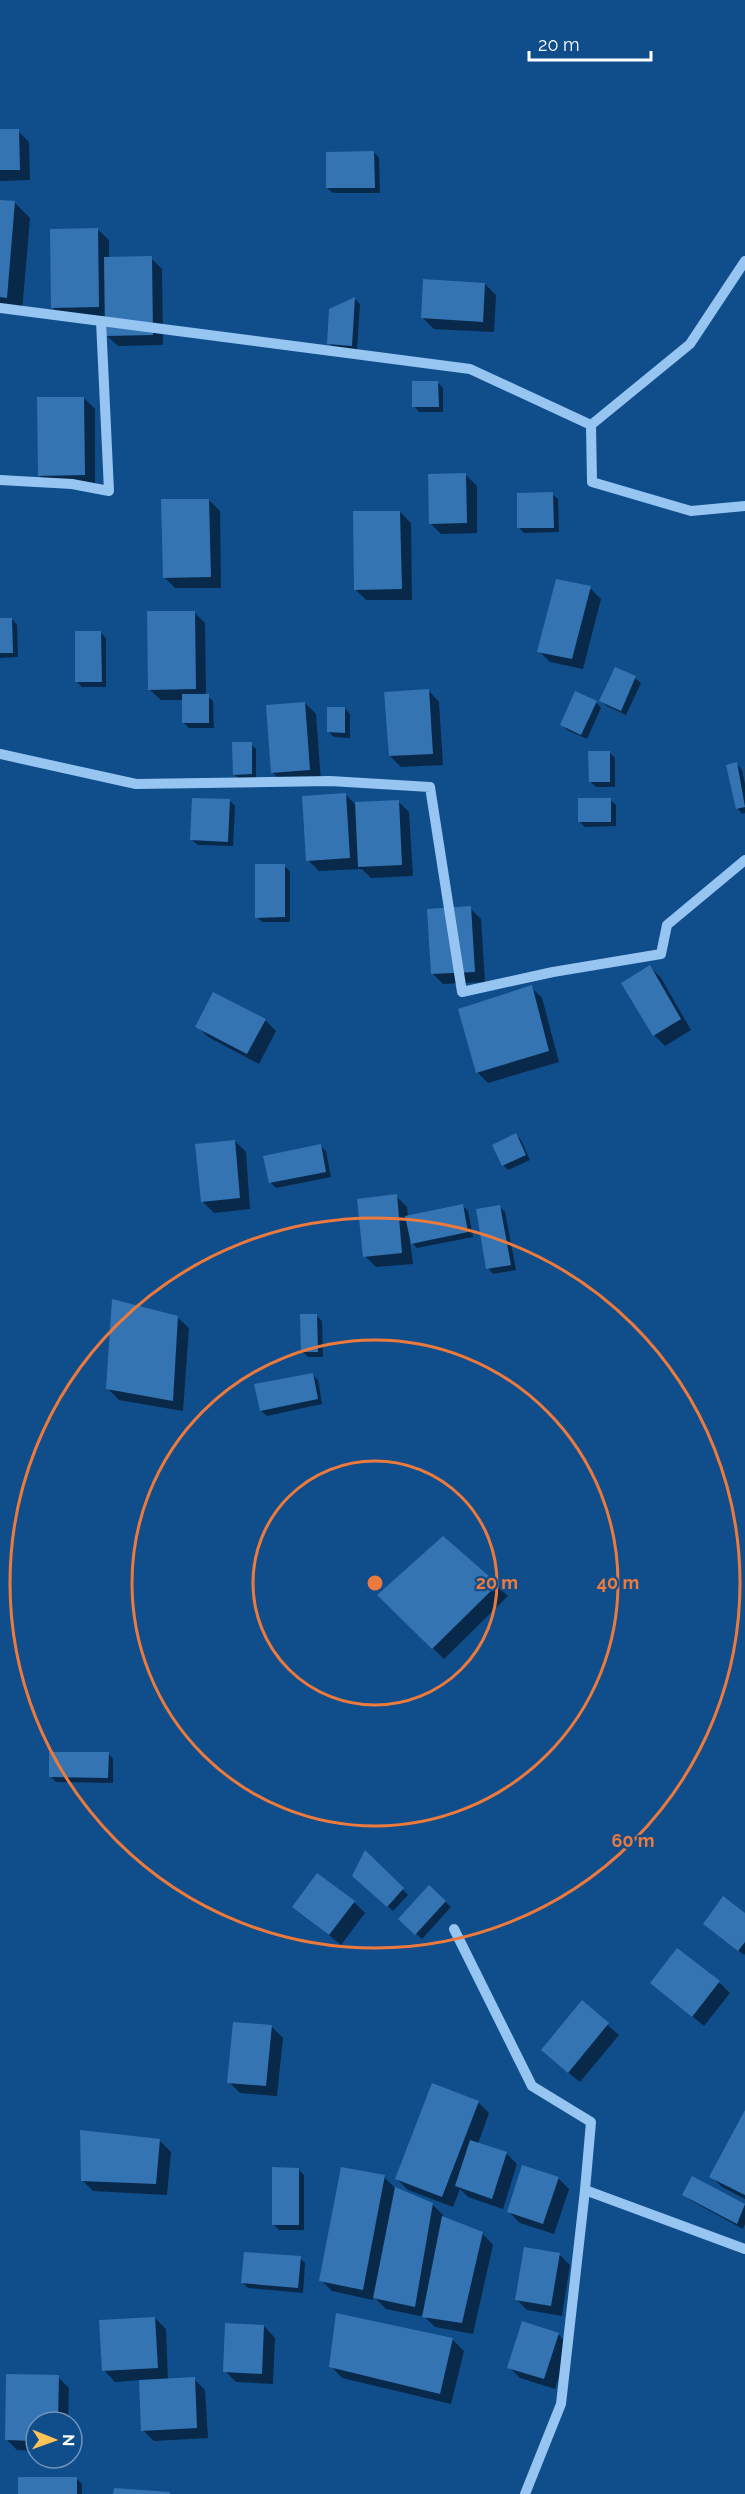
<svg xmlns="http://www.w3.org/2000/svg" width="745" height="2494" font-family="Raleway,sans-serif">
	<style>
		.shadow { fill: #0007 }
		.building { fill: #3474b3 }
		.lines { fill: none; stroke-linecap: round; stroke-linejoin: round }
		.minor { stroke: #96c5f2; stroke-width: 10 }
		.ring { fill: none; stroke: #ed7a3d; stroke-width: 3 }
		.centre { fill: #ed7a3d; stroke: #104d8b; stroke-width: 3 }
		.ring-label { font-size: 18px; text-anchor: middle; font-weight: bold; fill: #ed7a3d; stroke: #104d8b; stroke-width: 4.5; stroke-linejoin: round; paint-order: stroke }
	</style>
	<rect width="100%" height="100%" fill="#104d8b"/>
	<g class="shadow">
		<polygon points="0,131 18,131 29,142 30,180 0,181"/>
		<polygon points="374,152 379,158 380,193 333,193 327,188"/>
		<polygon points="0,201 14,202 30,218 22,312 0,310"/>
		<polygon points="97,229 109,240 109,258 151,258 162,269 163,345 118,346 106,335 106,318 63,318 52,307"/>
		<polygon points="485,284 496,295 494,332 434,329 423,318"/>
		<polygon points="355,299 360,304 357,350 334,349 329,343"/>
		<polygon points="438,383 443,388 443,412 419,412 414,406"/>
		<polygon points="84,398 95,409 95,486 50,486 39,475"/>
		<polygon points="466,475 477,486 477,533 441,534 430,523"/>
		<polygon points="552,494 558,499 559,532 524,533 519,528"/>
		<polygon points="209,500 220,511 221,588 175,588 164,577"/>
		<polygon points="400,512 411,523 412,600 366,600 355,589"/>
		<polygon points="590,588 601,599 583,669 550,662 539,651"/>
		<polygon points="194,612 205,623 206,695 213,701 214,728 189,728 183,722 183,700 161,700 149,689"/>
		<polygon points="12,619 17,625 18,657 0,658 0,620"/>
		<polygon points="101,633 106,638 106,687 82,687 77,682"/>
		<polygon points="635,678 641,683 626,715 607,706 601,701"/>
		<polygon points="428,690 439,702 443,765 401,767 390,756"/>
		<polygon points="596,702 601,708 587,739 567,730 562,725"/>
		<polygon points="305,703 316,714 321,781 283,783 272,772"/>
		<polygon points="345,708 350,714 350,738 334,737 329,732"/>
		<polygon points="251,744 256,749 256,779 240,780 234,774"/>
		<polygon points="609,752 615,758 615,787 596,787 591,782"/>
		<polygon points="737,764 742,770 745,784 745,813 742,814 737,808"/>
		<polygon points="346,795 355,804 398,801 409,812 413,876 371,878 362,869 319,871 308,860"/>
		<polygon points="610,800 616,805 616,826 585,827 580,822"/>
		<polygon points="230,801 235,806 233,846 198,845 192,840"/>
		<polygon points="284,866 290,871 290,922 262,922 257,917"/>
		<polygon points="470,908 481,919 485,982 443,984 432,973"/>
		<polygon points="650,967 661,978 691,1030 665,1046 654,1035"/>
		<polygon points="531,987 542,998 559,1062 488,1083 477,1072"/>
		<polygon points="265,1020 276,1031 259,1064 208,1037 197,1026"/>
		<polygon points="516,1135 521,1140 530,1160 508,1170 503,1165"/>
		<polygon points="235,1141 246,1152 250,1209 214,1213 202,1201"/>
		<polygon points="321,1146 326,1151 331,1177 276,1188 270,1182"/>
		<polygon points="396,1196 407,1207 408,1217 463,1206 468,1211 473,1237 417,1248 410,1241 413,1264 376,1267 365,1256"/>
		<polygon points="500,1207 505,1212 516,1270 493,1274 488,1268"/>
		<polygon points="316,1315 322,1321 323,1357 308,1357 302,1351"/>
		<polygon points="177,1317 189,1328 183,1411 119,1400 108,1389"/>
		<polygon points="312,1374 318,1380 322,1404 267,1416 261,1411"/>
		<polygon points="443,1538 508,1596 444,1659 380,1596"/>
		<polygon points="108,1753 113,1759 113,1783 56,1782 51,1777"/>
		<polygon points="365,1852 408,1895 393,1911 359,1881"/>
		<polygon points="429,1887 451,1907 422,1939 400,1919"/>
		<polygon points="354,1902 365,1913 341,1945 294,1907"/>
		<polygon points="745,1915 745,1954 744,1955 710,1929"/>
		<polygon points="719,1982 730,1993 704,2026 652,1983"/>
		<polygon points="582,2003 619,2035 580,2082 554,2061"/>
		<polygon points="272,2027 283,2038 277,2096 240,2093 229,2082"/>
		<polygon points="478,2102 489,2113 478,2144 506,2153 517,2164 503,2209 468,2197 460,2189 453,2207 408,2190 397,2179"/>
		<polygon points="745,2113 745,2199 722,2187 711,2176"/>
		<polygon points="160,2141 171,2152 167,2195 93,2191 82,2180"/>
		<polygon points="298,2169 304,2175 304,2230 279,2230 274,2225"/>
		<polygon points="384,2177 395,2188 432,2204 443,2215 443,2218 482,2233 493,2245 473,2334 435,2327 425,2317 386,2309 374,2297 373,2300 332,2291 321,2280"/>
		<polygon points="558,2178 569,2189 554,2234 520,2223 509,2212"/>
		<polygon points="693,2178 745,2205 745,2224 743,2229 690,2200 684,2194"/>
		<polygon points="559,2254 570,2265 562,2316 527,2310 516,2299"/>
		<polygon points="300,2258 305,2263 303,2293 248,2288 243,2283"/>
		<polygon points="337,2315 453,2340 464,2351 451,2404 342,2378 331,2366"/>
		<polygon points="155,2318 166,2329 168,2380 194,2379 205,2390 208,2438 154,2441 143,2430 140,2380 115,2382 104,2370"/>
		<polygon points="264,2326 275,2338 273,2384 236,2382 225,2371"/>
		<polygon points="558,2334 569,2345 555,2389 520,2378 509,2367"/>
		<polygon points="58,2377 69,2388 68,2422 36,2422 36,2451 17,2450 6,2439"/>
		<polygon points="76,2478 82,2484 82,2494 20,2494"/>
	</g>
	<g class="building">
		<polygon points="0,129 19,129 20,170 0,170"/>
		<polygon points="374,151 375,188 326,188 326,152"/>
		<polygon points="0,200 15,201 7,298 0,297"/>
		<polygon points="98,228 99,307 51,308 50,229"/>
		<polygon points="152,256 153,335 105,336 104,257"/>
		<polygon points="423,279 485,283 483,322 421,318"/>
		<polygon points="355,297 352,346 327,344 329,309"/>
		<polygon points="412,381 438,381 439,407 412,407"/>
		<polygon points="37,397 84,397 85,475 38,476"/>
		<polygon points="466,473 467,523 429,524 428,474"/>
		<polygon points="553,492 554,528 517,528 517,493"/>
		<polygon points="161,499 209,499 211,577 163,578"/>
		<polygon points="353,511 400,511 402,589 354,590"/>
		<polygon points="556,579 591,586 572,659 537,652"/>
		<polygon points="147,611 195,611 196,689 148,690"/>
		<polygon points="0,618 12,618 13,653 0,653"/>
		<polygon points="75,631 101,631 102,682 75,682"/>
		<polygon points="615,667 636,676 621,711 599,701"/>
		<polygon points="429,689 433,754 389,756 384,692"/>
		<polygon points="575,691 597,701 581,735 560,725"/>
		<rect x="182" y="694" width="27" height="29"/>
		<polygon points="305,702 310,770 271,773 266,705"/>
		<polygon points="327,707 345,707 345,733 327,732"/>
		<polygon points="232,742 252,742 252,774 233,775"/>
		<polygon points="588,751 610,751 610,782 589,782"/>
		<polygon points="737,762 745,807 736,809 726,765"/>
		<polygon points="346,793 350,858 306,861 302,796"/>
		<polygon points="192,798 230,799 228,842 190,840"/>
		<rect x="578" y="798" width="33" height="24"/>
		<polygon points="399,800 402,865 358,867 355,802"/>
		<polygon points="255,864 285,864 285,917 255,918"/>
		<polygon points="471,906 475,972 431,974 427,909"/>
		<polygon points="650,965 681,1019 653,1036 621,983"/>
		<polygon points="532,985 549,1051 476,1073 458,1009"/>
		<polygon points="213,992 266,1019 247,1054 195,1027"/>
		<polygon points="516,1133 526,1155 502,1166 492,1145"/>
		<polygon points="235,1140 240,1198 201,1202 195,1144"/>
		<polygon points="321,1144 326,1172 269,1183 263,1156"/>
		<polygon points="397,1194 402,1253 363,1257 357,1199"/>
		<polygon points="463,1204 468,1232 411,1244 405,1216"/>
		<polygon points="500,1205 511,1265 486,1269 476,1209"/>
		<polygon points="112,1299 178,1316 173,1401 106,1389"/>
		<polygon points="300,1314 317,1314 318,1352 301,1352"/>
		<polygon points="313,1373 318,1399 260,1411 254,1384"/>
		<polygon points="443,1536 498,1584 432,1649 377,1595"/>
		<polygon points="49,1752 109,1752 108,1778 49,1777"/>
		<polygon points="365,1850 404,1888 387,1907 352,1876"/>
		<polygon points="317,1873 355,1901 329,1935 292,1907"/>
		<polygon points="429,1885 446,1901 415,1935 398,1919"/>
		<polygon points="723,1896 745,1913 745,1942 738,1951 703,1924"/>
		<polygon points="677,1948 720,1981 692,2017 650,1983"/>
		<polygon points="582,2000 609,2023 568,2073 541,2050"/>
		<polygon points="233,2022 272,2025 266,2086 227,2083"/>
		<polygon points="432,2083 479,2101 442,2197 395,2179"/>
		<polygon points="745,2110 745,2195 709,2177"/>
		<polygon points="80,2130 160,2139 156,2184 81,2181"/>
		<polygon points="470,2140 507,2152 492,2199 455,2186"/>
		<polygon points="522,2165 559,2177 543,2224 507,2212"/>
		<polygon points="272,2167 299,2168 299,2225 272,2225"/>
		<polygon points="341,2167 385,2175 363,2290 319,2281"/>
		<polygon points="692,2176 745,2204 737,2224 682,2195"/>
		<polygon points="395,2187 433,2203 415,2307 373,2298"/>
		<polygon points="442,2216 483,2232 462,2323 422,2317"/>
		<polygon points="524,2247 560,2253 551,2306 515,2300"/>
		<polygon points="244,2252 301,2256 298,2288 241,2283"/>
		<polygon points="336,2313 453,2338 440,2394 329,2367"/>
		<polygon points="155,2317 158,2368 102,2371 99,2320"/>
		<polygon points="522,2321 559,2333 544,2379 507,2368"/>
		<polygon points="225,2323 264,2325 262,2374 223,2372"/>
		<polygon points="6,2374 59,2375 58,2422 36,2422 36,2441 5,2440"/>
		<polygon points="195,2377 197,2428 141,2431 139,2380"/>
		<rect x="18" y="2477" width="59" height="17"/>
		<polygon points="114,2488 170,2492 170,2494 113,2494"/>
	</g>
	<g class="lines">
		<g class="minor">
			<polyline points="745,261 690,344 591,425 592,482 691,511 745,506"/>
			<polyline points="0,308 101,321 109,491 72,484 0,480"/>
			<polyline points="101,321 470,369 591,425"/>
			<polyline points="0,754 136,784 330,781 430,787 462,992 553,972 661,954 667,925 745,860"/>
			<polyline points="454,1929 532,2086 591,2122 585,2190 745,2249"/>
			<polyline points="525,2494 561,2404 585,2190"/>
		</g>
	</g>
	<g class="ring">
		<circle cx="375" cy="1583" r="122"/>
		<circle cx="375" cy="1583" r="243"/>
		<circle cx="375" cy="1583" r="365"/>
	</g>
	<circle cx="375" cy="1583" r="9" class="centre"/>
	<g class="ring-label">
		<text x="497" y="1589">20 m</text>
		<text x="618" y="1589">40 m</text>
		<text x="633" y="1847">60 m</text>
	</g>
	<g transform="translate(54 2440) rotate(91)"><circle r="28" fill="#104d8b" stroke="#7094b9" stroke-width="1.5"/>
	<path d="M0-4.5L10 22L0 15L-10 22Z" fill="#ffc457"/>
	<text y="-9" font-size="16" font-weight="bold" text-anchor="middle" fill="#ffffff">N</text>
	</g>
	<path d="M529 51v9h122v-9" fill="none" stroke="#ffffff" stroke-width="3"/>
	<text x="538" y="51" font-size="18" fill="#ffffff" stroke="#104d8b" stroke-width="4.5" paint-order="stroke">20 m</text>
</svg>
